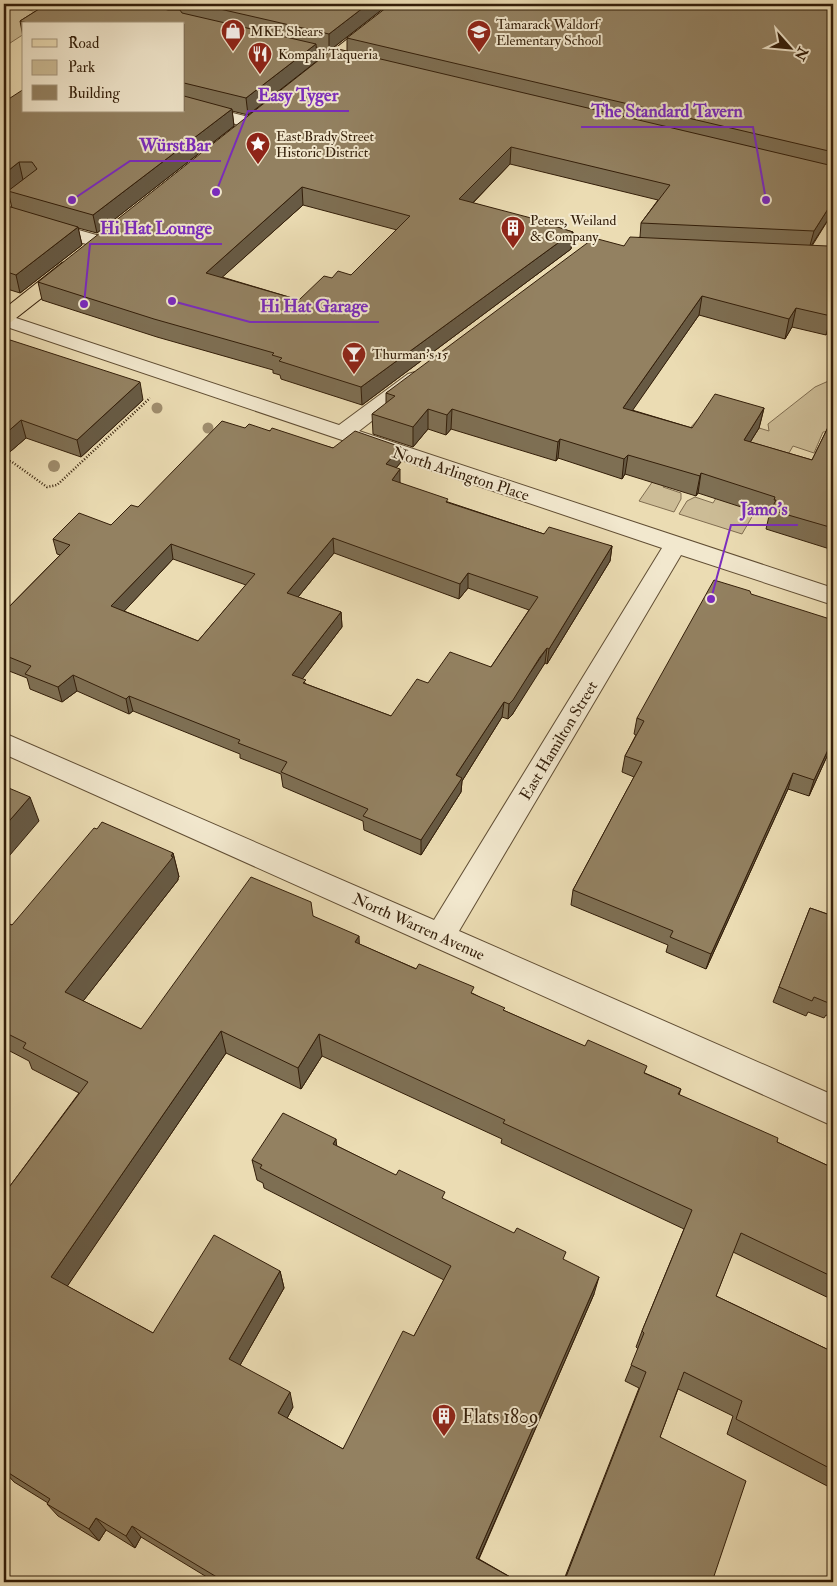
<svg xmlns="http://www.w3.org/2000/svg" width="837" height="1586" font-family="'IM FELL Double Pica',serif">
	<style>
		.green { fill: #ccbc96; stroke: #806d50 }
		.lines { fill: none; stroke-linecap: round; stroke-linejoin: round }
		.minor-casing { stroke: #614e34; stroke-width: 2 }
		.major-casing { stroke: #331e09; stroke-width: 2 }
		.path { stroke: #331e09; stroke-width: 2.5; stroke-dasharray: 1 2; stroke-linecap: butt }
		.minor { fill: #f2e8ce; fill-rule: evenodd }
		.major { fill: #ebdcb3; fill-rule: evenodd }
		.tree { fill: #9f8d6d }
		.wall { fill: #7e6f53; stroke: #331e09; fill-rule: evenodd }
		.shaded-wall { fill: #675a44; stroke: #331e09 }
		.building { fill: #938161; stroke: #331e09; fill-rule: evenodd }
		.labels { text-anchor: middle; stroke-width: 4; stroke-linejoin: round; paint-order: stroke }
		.far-poi-label { font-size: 14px; fill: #331e09; stroke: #f2e8ce; text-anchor: start }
		.street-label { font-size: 16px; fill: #331e09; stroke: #f2e8ce }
		.near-poi-label { font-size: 19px; fill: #331e09; stroke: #f2e8ce; text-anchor: start }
		.leader { fill: none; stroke: #7b2cbf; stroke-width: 2 }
		.callout-dot { fill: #7b2cbf; stroke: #f2e8ce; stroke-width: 2 }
		.callout-label { font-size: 18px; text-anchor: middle; font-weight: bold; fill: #7b2cbf; stroke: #f2e8ce; stroke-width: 4; stroke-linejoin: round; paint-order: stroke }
	</style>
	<rect width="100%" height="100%" fill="#ebdcb3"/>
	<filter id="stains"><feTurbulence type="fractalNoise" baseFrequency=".004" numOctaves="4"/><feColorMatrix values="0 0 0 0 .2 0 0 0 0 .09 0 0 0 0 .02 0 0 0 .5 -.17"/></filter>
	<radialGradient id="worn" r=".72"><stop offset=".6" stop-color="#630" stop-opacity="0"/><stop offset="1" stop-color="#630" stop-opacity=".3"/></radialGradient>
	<g class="green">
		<polygon points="4,4 54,16 24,24 24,34 4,47"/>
		<polygon points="833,379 833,431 823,432 814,453 793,446 742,534 679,514 687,501 695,497 713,503 759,428 769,431 768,424 815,387"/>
		<polygon points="704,413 711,413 663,487 681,493 681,499 674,512 639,501 689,429"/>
	</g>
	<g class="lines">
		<defs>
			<g id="minor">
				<polygon points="281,40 367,61 369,64 367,67 361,69 276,48 273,45 276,42"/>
				<polygon points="184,101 257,119 259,123 257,127 251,128 184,111"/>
				<polygon points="4,209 107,238 109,242 107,246 100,248 4,220"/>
				<polygon points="4,314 339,425 408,374 415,372 422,374 425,378 422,382 359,431 833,588 833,605 681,555 459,931 833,1095 833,1126 4,754 4,733 434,920 662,548 4,326"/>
			</g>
			<g id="major">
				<polygon points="392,4 408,4 319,77 307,77 305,74 307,71"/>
				<polygon points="69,261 76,263 79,267 76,271 11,322 4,324 4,309 62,263"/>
			</g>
		</defs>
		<use href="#minor" class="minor-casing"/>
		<use href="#major" class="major-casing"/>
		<polyline class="path" points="4,459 12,462 47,487 57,485 150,398"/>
		<use href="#minor" class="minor"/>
		<use href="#major" class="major"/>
	</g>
	<g class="tree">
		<circle cx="157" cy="408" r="5.5"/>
		<circle cx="208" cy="428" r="5.5"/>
		<circle cx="54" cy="466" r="6"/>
	</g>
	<g class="wall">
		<polygon points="47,4 389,4 329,51 316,47 317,61 248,115 232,111 234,126 97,233 78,228 82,245 20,293 4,288 4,205 12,208 8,191 4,195 4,102 184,111 184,24 24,24 24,37 23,37 20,21"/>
		<path d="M 833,4 L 833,212 L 812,246 L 833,248 L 833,323 L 826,335 L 792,327 L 785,339 L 699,315 L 632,410 L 692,428 L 764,408 L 759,428 L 750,442 L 812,460 L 833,417 L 833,550 L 766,529 L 769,516 L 698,493 L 696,496 L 625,474 L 622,479 L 558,458 L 556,461 L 451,429 L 446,435 L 428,429 L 413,447 L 373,434 L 372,414 L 386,404 L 386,393 L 624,246 L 640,237 L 641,223 L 658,200 L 510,164 L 473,203 L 573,232 L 571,249 L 362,405 L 281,379 L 280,375 L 273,373 L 273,370 L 157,337 L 42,300 L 38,282 L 347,52 L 347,38 ZM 303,205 L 397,230 L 351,275 L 332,278 L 299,300 L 222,277 Z"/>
		<polygon points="4,338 143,400 81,457 26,438 4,457"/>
		<path d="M 245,428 L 270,431 L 333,448 L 401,462 L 396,468 L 400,483 L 448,502 L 544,534 L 612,546 L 610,561 L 547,664 L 545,663 L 538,672 L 512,715 L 508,719 L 502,717 L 462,781 L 461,792 L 421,855 L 364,830 L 363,821 L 283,787 L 281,774 L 240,758 L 240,754 L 133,711 L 129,714 L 77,691 L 62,702 L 30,689 L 27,678 L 4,669 L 4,612 L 60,555 L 57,554 L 53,539 L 111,525 L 138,507 ZM 334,553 L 459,599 L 468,588 L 529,610 L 491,667 L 391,716 L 306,684 L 302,679 L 342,627 L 341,612 L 298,597 ZM 173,559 L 246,585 L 198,641 L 124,611 Z"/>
		<polygon points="637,718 833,743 809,796 788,789 706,969 666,952 668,945 571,905 573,890 634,777 622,772 625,756 636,735 634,734"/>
		<polygon points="173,853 179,877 178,878 178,880 83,1001 141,1029 313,916 359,944 474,994 505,1011 681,1089 679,1095 777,1142 833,1168 833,1300 733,1252 716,1296 833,1352 833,1489 727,1434 733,1416 678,1389 660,1437 712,1582 563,1582 639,1388 625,1381 638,1349 636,1347 642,1331 684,1229 501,1143 502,1139 322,1056 301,1089 226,1053 67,1286 153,1333 280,1271 284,1288 240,1365 293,1407 287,1418 343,1449 414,1336 444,1280 264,1188 263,1183 257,1180 252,1160 337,1146 564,1260 594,1294 479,1559 519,1582 215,1582 141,1537 135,1548 106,1530 99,1541 58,1516 47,1504 48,1503 14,1482 4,1471 4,1194 79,1093 32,1069 29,1061 4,1048 4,922 12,925"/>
		<polygon points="810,908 833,916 833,1018 826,1015 824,1018 808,1012 806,1016 773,1002"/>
	</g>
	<g class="shaded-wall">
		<polygon points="368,4 389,4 329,51 329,34"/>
		<polygon points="316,44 317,61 248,115 246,98"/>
		<polygon points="232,109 234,126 97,233 93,215"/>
		<polygon points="511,147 510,164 459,217 459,199"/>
		<polygon points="19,162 23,180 4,195 4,174"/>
		<polygon points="302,187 303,205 208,290 206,273"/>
		<polygon points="833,201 833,212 809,249 814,231"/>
		<polygon points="78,227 82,245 20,293 16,275"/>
		<polygon points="573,232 571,249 362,405 361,387"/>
		<polygon points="702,296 699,315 621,427 623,408"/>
		<polygon points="796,308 792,327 785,339 789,319"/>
		<polygon points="833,313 833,323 826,335 831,316"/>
		<polygon points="140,382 143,400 81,457 77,440"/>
		<polygon points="764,408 759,428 739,460 744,440"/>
		<polygon points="428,409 428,429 413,447 413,427"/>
		<polygon points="452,409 451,429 446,435 447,415"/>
		<polygon points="21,420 26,438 4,457 4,435"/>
		<polygon points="560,439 558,458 556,461 558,442"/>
		<polygon points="401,447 401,462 386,480 386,464"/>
		<polygon points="628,455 625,474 622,479 624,459"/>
		<polygon points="400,469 400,484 392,480"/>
		<polygon points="701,473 698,493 696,496 700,476"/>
		<polygon points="333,538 334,553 289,608 287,593"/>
		<polygon points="171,544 173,559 115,621 111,606"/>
		<polygon points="612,546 610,561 547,664 549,649"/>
		<polygon points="468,573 468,588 459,599 460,584"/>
		<polygon points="341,612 342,627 294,690 292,675"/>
		<polygon points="547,648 545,663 512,715 508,719 509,704"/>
		<polygon points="73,675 77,691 62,702 58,687"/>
		<polygon points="129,696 133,711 129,714 126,699"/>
		<polygon points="504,702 502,717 462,781 461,792 421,855 421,840 456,775"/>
		<polygon points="833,739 833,743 809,796 814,780"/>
		<polygon points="793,773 788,789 706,969 711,954"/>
		<polygon points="30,797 39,821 4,862 4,827"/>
		<polygon points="173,853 179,877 178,878 178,880 73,1014 65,992"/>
		<polygon points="359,936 360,959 355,942"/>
		<polygon points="221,1031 226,1053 62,1294 51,1277"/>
		<polygon points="319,1034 322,1056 301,1089 298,1068"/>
		<polygon points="336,1139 338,1159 333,1144"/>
		<polygon points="280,1271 284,1288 235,1374 229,1359"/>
		<polygon points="599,1277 594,1294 474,1569 476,1558"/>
		<polygon points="290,1392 293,1407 282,1428 278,1413"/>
		<polygon points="96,1518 106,1530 99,1541 89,1529"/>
		<polygon points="132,1526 141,1537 135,1548 126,1536"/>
	</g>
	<g class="building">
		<polygon points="47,4 144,4 168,10 180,10 182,13 316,44 246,98 184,83 184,24 32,24 20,21"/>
		<polygon points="198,4 368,4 329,34"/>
		<polygon points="391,4 833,4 833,152 347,38"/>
		<path d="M 334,48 L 833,166 L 833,201 L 814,231 L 641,223 L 670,185 L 511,147 L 459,199 L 550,223 L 548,224 L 573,232 L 361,387 L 279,361 L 282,358 L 272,355 L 274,353 L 154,319 L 38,282 ZM 302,187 L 410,216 L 351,275 L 338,271 L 332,278 L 324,276 L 299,300 L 206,273 Z"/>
		<polygon points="24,89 24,111 184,111 184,96 232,109 93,215 8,191 37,169 32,162 19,162 4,174 4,102"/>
		<polygon points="4,205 78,227 16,275 4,271"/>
		<polygon points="630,237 828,246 833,248 833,313 831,316 796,308 789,319 702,296 623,408 692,428 715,394 764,408 744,440 812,460 833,417 833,528 771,510 776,500 774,500 775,497 701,473 700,476 628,455 624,459 560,439 558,442 452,409 447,415 428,409 413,427 372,414 395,396 386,393 594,238 624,246"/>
		<polygon points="4,338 140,382 77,440 21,420 4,435"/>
		<path d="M 222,421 L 245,428 L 249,424 L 270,431 L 272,428 L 333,448 L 355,431 L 401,447 L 386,464 L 400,469 L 392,480 L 448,499 L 446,502 L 544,534 L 549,527 L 612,546 L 549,649 L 547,648 L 540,657 L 513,700 L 509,704 L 504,702 L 456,775 L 462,778 L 421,840 L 363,816 L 368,809 L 281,772 L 287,762 L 238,743 L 240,740 L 129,696 L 126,699 L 73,675 L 58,687 L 25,674 L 31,666 L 4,655 L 4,612 L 70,545 L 53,539 L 79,513 L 111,525 L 131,505 L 138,507 ZM 333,538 L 460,584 L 468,573 L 538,597 L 491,667 L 450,652 L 428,683 L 417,679 L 391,716 L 303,683 L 306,680 L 292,675 L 341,612 L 287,593 ZM 171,544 L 255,574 L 198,641 L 111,606 Z"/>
		<polygon points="714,580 750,591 751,594 833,620 833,739 814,780 793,773 711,954 670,937 673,931 573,890 642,762 625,756 644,721 637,718"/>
		<polygon points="4,786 30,797 4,827"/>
		<polygon points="102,822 173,853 171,856 173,857 65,992 141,1029 251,877 311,902 313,916 359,936 355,942 416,969 419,964 474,987 471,993 505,1008 503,1010 585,1046 588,1040 647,1066 644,1073 681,1089 678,1094 778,1138 777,1142 833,1168 833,1277 741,1233 716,1296 833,1352 833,1470 736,1419 742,1401 684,1372 660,1437 746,1481 712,1582 564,1582 646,1372 631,1365 644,1333 642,1331 692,1210 503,1123 505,1120 319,1034 298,1068 221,1031 51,1277 153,1333 214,1235 280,1271 229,1359 290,1392 278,1413 343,1449 403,1331 414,1336 451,1266 260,1168 262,1165 252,1160 283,1113 336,1139 333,1144 396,1175 399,1170 445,1192 442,1198 514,1233 517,1228 566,1252 563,1259 599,1277 476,1558 519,1582 225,1582 132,1526 126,1536 96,1518 89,1529 47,1504 50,1499 4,1470 4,1465 5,1462 4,1461 4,1194 88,1082 23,1048 26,1043 4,1032 4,922 12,925 94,828 97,829"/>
		<polygon points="810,908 833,916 833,1000 831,1004 814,997 812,1001 779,987"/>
	</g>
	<defs>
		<symbol id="shop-pin" viewBox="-11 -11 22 30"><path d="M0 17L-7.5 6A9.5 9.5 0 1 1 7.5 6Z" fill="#8f2418" stroke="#f2e8ce"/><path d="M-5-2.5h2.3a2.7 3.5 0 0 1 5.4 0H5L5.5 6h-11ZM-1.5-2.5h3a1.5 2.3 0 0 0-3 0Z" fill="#fff"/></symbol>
		<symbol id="school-pin" viewBox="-11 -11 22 30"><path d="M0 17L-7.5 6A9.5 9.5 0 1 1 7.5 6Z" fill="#8f2418" stroke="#f2e8ce"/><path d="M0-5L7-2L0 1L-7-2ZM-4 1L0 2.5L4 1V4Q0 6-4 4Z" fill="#fff"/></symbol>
		<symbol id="restaurant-pin" viewBox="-11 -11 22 30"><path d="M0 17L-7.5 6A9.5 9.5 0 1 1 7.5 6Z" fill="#8f2418" stroke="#f2e8ce"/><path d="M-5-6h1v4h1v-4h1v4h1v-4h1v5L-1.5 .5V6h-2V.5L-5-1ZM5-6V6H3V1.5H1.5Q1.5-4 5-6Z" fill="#fff"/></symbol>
		<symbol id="sight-pin" viewBox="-11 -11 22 30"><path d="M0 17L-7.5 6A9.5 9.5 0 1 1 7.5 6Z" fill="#8f2418" stroke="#f2e8ce"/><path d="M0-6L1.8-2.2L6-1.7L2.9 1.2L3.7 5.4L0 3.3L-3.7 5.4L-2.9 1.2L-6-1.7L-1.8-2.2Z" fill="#fff"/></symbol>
		<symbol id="building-pin" viewBox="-11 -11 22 30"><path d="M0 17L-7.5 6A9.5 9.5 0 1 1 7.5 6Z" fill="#8f2418" stroke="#f2e8ce"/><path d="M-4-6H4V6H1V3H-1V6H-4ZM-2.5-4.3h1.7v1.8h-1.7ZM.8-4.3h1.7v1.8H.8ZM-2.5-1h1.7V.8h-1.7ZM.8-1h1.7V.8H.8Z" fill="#fff"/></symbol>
		<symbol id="bar-pin" viewBox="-11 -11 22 30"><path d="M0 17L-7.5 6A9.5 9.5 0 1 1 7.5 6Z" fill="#8f2418" stroke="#f2e8ce"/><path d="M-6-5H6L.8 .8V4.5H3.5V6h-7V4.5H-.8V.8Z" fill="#fff"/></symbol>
	</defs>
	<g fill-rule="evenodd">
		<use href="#shop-pin" x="219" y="17" width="28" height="38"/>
		<use href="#school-pin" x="465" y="18" width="28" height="38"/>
		<use href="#restaurant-pin" x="246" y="40" width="28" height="38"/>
		<use href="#sight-pin" x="244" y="130" width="28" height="38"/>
		<use href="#building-pin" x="499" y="214" width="28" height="38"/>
		<use href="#bar-pin" x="340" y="340" width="28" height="38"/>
		<use href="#building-pin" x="430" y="1402" width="28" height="38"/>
	</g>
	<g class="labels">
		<g class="far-poi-label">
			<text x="496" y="29">Tamarack Waldorf<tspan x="496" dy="16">Elementary School</tspan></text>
			<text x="250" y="36">MKE Shears</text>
			<text x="278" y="59">Kompali Taqueria</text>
			<text x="276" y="141">East Brady Street<tspan x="276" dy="16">Historic District</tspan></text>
			<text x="530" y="225">Peters, Weiland<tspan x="530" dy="16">&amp; Company</tspan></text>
			<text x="372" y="359">Thurman’s 15</text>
		</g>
		<g class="street-label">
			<text transform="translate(461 473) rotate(18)" y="6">North Arlington Place</text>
			<text transform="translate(558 740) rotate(-59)" y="6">East Hamilton Street</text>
			<text transform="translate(419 926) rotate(24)" y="6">North Warren Avenue</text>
		</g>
		<g class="near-poi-label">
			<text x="462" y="1423">Flats 1809</text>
		</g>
	</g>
	<path class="leader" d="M216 192L248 111H349M766 200L753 127H581M72 200L130 161H221M84 304L90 244H222M172 301L250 322H379M711 599L731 525H798"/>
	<g class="callout-dot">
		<circle cx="216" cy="192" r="5"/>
		<circle cx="766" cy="200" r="5"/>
		<circle cx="72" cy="200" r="5"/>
		<circle cx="84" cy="304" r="5"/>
		<circle cx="172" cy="301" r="5"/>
		<circle cx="711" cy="599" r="5"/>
	</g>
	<g class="callout-label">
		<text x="298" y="101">Easy Tyger</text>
		<text x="667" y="117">The Standard Tavern</text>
		<text x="175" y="151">WürstBar</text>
		<text x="156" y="234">Hi Hat Lounge</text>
		<text x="314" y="312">Hi Hat Garage</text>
		<text x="764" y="515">Jamo's</text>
	</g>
	<rect width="837" height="1586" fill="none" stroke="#ebdcb3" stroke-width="20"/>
	<rect x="5" y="5" width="827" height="1576" fill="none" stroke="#331e09" stroke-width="2.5"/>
	<rect x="10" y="10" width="817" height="1566" fill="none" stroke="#331e09"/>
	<rect x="22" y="22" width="162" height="90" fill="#f2e8ce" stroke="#a6977f"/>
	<rect x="32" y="39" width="25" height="8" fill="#ebdcb3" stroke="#a6977f"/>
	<text x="68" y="48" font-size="15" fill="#331e09">Road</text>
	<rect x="32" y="60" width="25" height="15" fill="#ccbc96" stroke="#a6977f"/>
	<text x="68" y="72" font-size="15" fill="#331e09">Park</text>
	<rect x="32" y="85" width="25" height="15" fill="#938161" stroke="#a6977f"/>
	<text x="68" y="98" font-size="15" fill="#331e09">Building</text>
	<g transform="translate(790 48) rotate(117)" stroke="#f2e8ce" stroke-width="4" paint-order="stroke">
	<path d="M0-4L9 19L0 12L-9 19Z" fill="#331e09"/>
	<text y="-8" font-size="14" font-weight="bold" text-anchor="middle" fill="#331e09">N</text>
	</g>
	<rect width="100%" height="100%" filter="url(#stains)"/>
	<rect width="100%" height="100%" fill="url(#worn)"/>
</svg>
